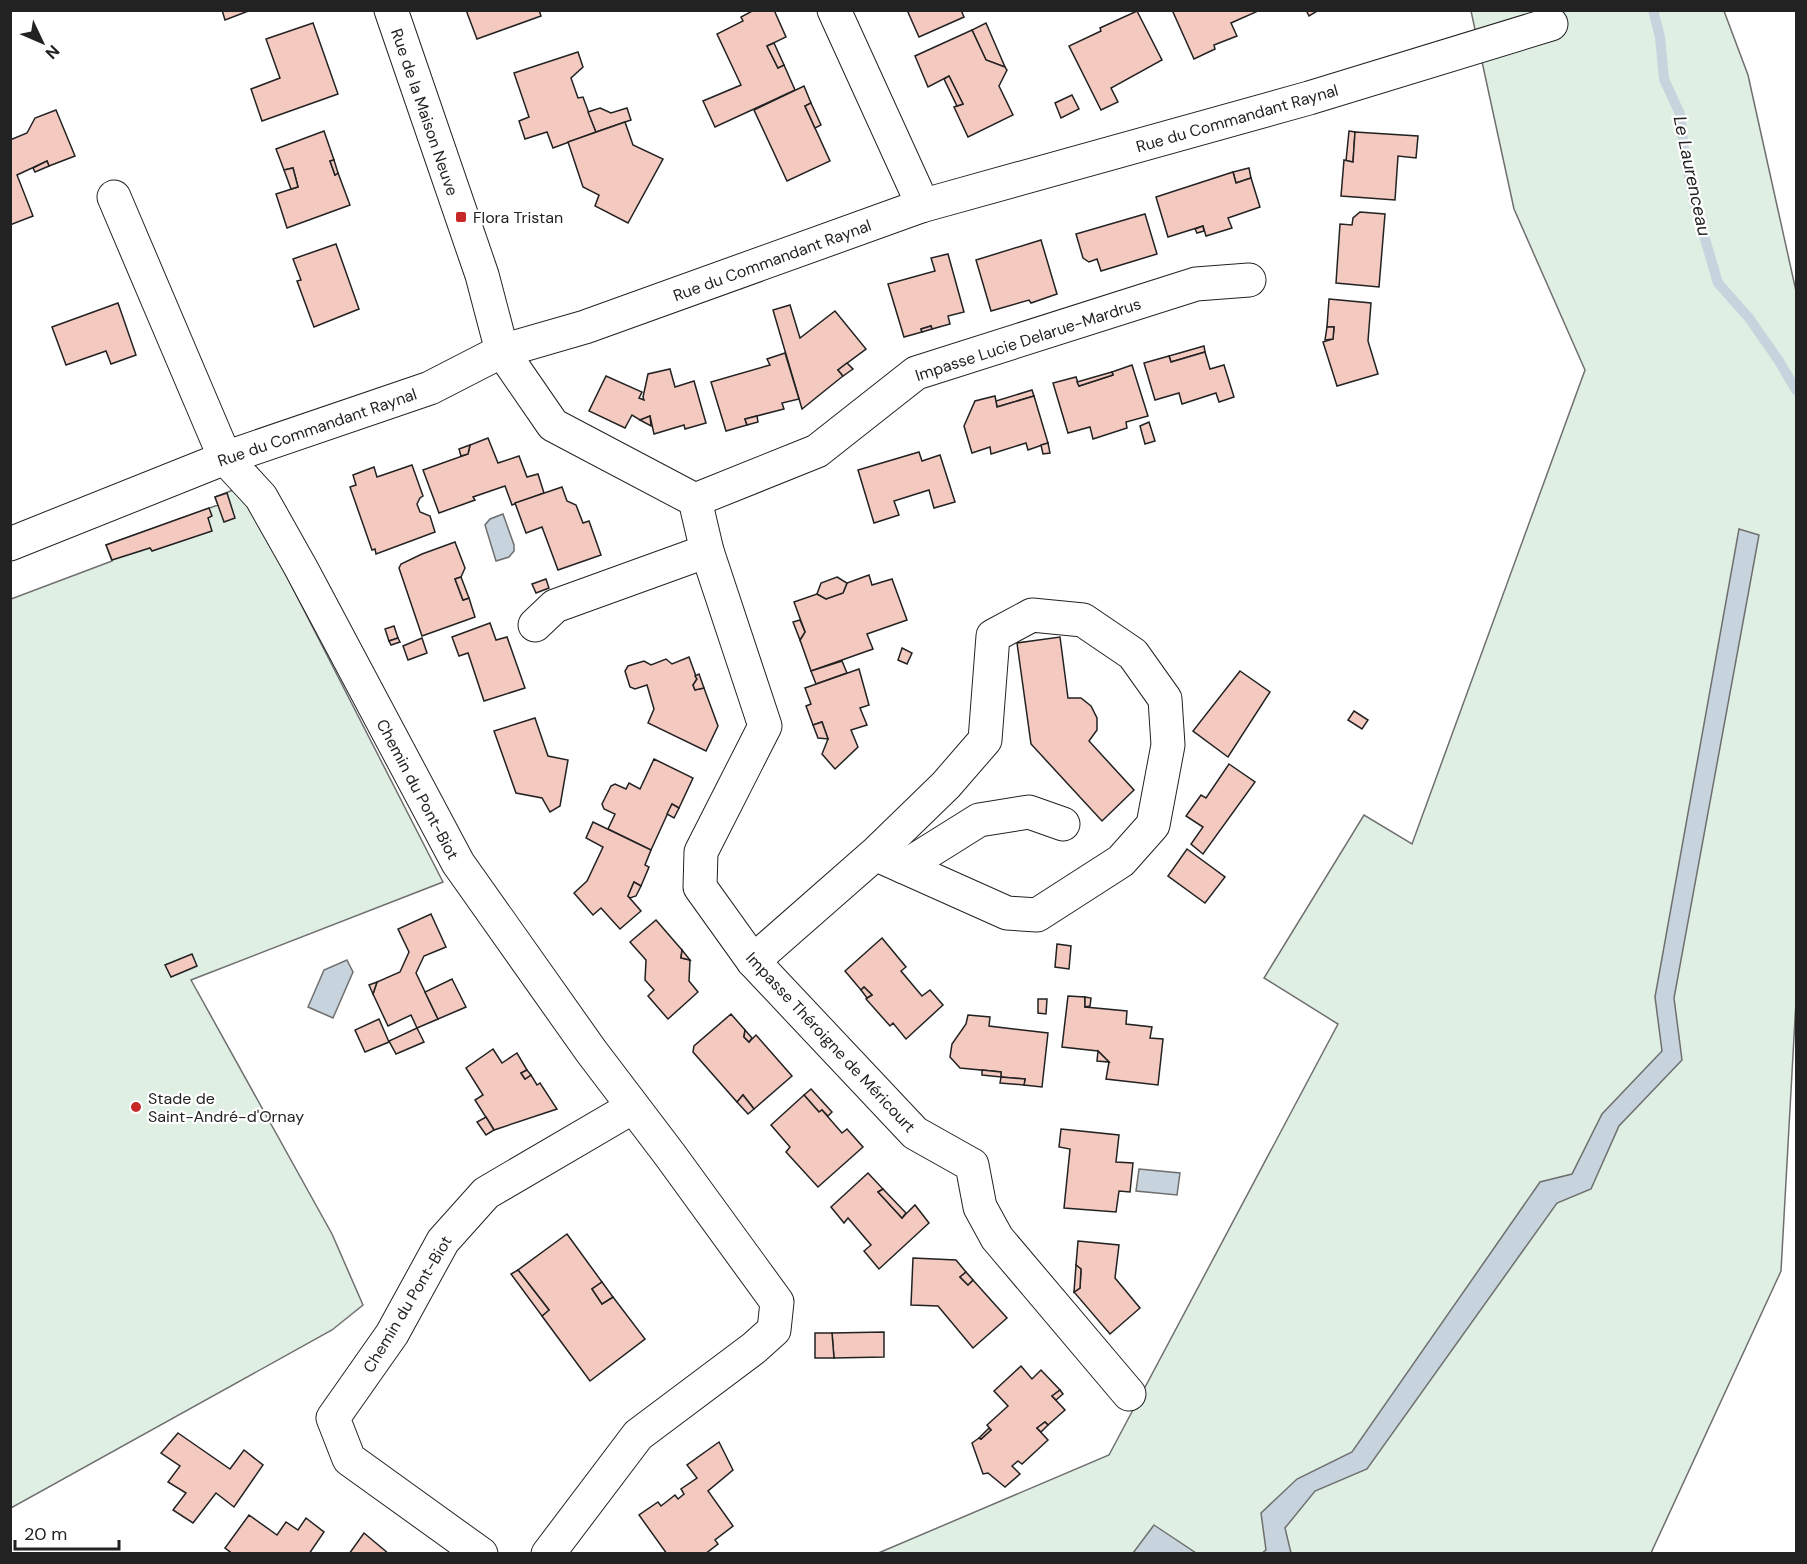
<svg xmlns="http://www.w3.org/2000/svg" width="1807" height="1564" font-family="'DM Sans',sans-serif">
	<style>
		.green { fill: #e0efe3; stroke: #6f6f6f; stroke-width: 1.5 }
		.water { fill: #c7d3dd; stroke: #6f6f6f; stroke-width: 1.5 }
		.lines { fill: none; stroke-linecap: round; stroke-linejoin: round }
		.stream { stroke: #c7d3dd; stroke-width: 10 }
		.building { fill: #f3c9c0; stroke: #222; stroke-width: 1.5 }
		.minor-casing { stroke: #222; stroke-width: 35 }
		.minor { stroke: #fff; stroke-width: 33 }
		.poi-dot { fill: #c62828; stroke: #fff; stroke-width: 2 }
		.labels { text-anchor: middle; stroke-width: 4.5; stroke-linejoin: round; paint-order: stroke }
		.street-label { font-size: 16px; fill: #222; stroke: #fff }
		.poi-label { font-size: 16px; fill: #222; stroke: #fff; text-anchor: start }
		.water-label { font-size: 18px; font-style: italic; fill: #222; stroke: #fff }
	</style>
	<rect width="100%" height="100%" fill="#fff"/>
	<g class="green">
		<polygon points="1471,11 1724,11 1748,75 1796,291 1796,1001 1781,1271 1651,1553 876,1554 1109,1455 1338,1024 1264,978 1364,815 1412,844 1585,370 1514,209"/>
		<polygon points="241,487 443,882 191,980 332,1234 363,1305 332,1330 11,1508 11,599 112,561 106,545 218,505 215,497"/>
	</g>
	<g class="water">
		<polygon points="503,514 514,545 514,551 509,557 496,561 485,525 490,519"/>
		<polygon points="1739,529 1759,535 1674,998 1682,1060 1619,1126 1591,1189 1557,1203 1367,1469 1315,1491 1285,1528 1291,1553 1262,1553 1266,1550 1261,1513 1297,1479 1352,1452 1540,1182 1572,1174 1602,1114 1662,1051 1655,997"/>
		<polygon points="347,960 353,972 333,1018 308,1007 324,970"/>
		<polygon points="1139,1169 1180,1173 1177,1195 1136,1191"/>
		<polygon points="1154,1525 1196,1553 1133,1553"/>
	</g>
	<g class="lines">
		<polyline class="stream" points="1653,10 1660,37 1664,79 1680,114 1685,159 1695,205 1718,283 1749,318 1779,361 1796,390"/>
	</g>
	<g class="building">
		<polygon points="222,10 251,10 225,20"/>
		<polygon points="466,10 539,10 541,16 477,39"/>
		<polygon points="754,10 774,10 786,37 767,46 778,68 784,65 795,90 715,127 703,101 741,85 717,34 743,21 741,17"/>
		<polygon points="907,10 961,10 964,17 919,37"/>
		<polygon points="1176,10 1255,10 1256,12 1231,23 1237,36 1214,45 1215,49 1194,59 1173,12"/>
		<polygon points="1306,10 1319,10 1309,16"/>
		<polygon points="1137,11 1162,60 1111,88 1118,102 1101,110 1069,46 1101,31 1100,28"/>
		<polygon points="313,23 338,94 262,121 251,89 280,78 266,39"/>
		<polygon points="986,23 1005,67 986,60 972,30"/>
		<polygon points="972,30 986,60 1005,67 1007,70 999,86 1013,115 968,137 954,107 963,104 949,76 928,87 915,56"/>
		<polygon points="774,43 784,65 778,68 767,46"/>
		<polygon points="578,52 583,67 571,78 578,98 583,97 596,132 553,148 547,132 525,139 519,121 529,117 514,73"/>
		<polygon points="949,76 963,104 957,106 944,79"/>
		<polygon points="804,86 811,103 805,106 830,161 787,181 754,110"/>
		<polygon points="1072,95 1079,109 1061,118 1055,103"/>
		<polygon points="811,103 821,125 815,128 805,106"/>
		<polygon points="600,108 611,113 627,108 631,120 596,132 588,112"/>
		<polygon points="56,110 75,156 49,166 47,161 17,175 33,216 10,225 10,140 27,133 35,118"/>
		<polygon points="625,122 633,145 663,159 628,223 595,206 599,195 583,187 568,142"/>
		<polygon points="324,131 334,160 330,161 335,175 338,173 350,205 287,228 276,194 298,187 293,168 284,170 276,149"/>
		<polygon points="1349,131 1355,132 1353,162 1346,161"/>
		<polygon points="1355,132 1418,136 1416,158 1398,156 1395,200 1341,196 1344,160 1353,162"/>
		<polygon points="334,160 338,173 335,175 330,161"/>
		<polygon points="47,161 49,166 35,172 33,168"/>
		<polygon points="293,168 298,187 291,189 284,170"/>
		<polygon points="1249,168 1251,178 1236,183 1233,172"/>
		<polygon points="1233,172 1236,183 1251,178 1260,207 1228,218 1232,228 1206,236 1203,226 1168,237 1156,197"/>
		<polygon points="1360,212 1385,214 1379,287 1336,283 1340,224 1352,225 1353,218"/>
		<polygon points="1145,214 1157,254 1101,271 1097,259 1089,262 1083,258 1076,234"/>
		<polygon points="1203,226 1204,231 1197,233 1195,229"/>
		<polygon points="1041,240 1057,294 1031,303 1029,300 991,311 976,260"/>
		<polygon points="336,244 359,309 314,327 297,281 301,280 293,259"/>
		<polygon points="948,254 964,312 948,316 950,324 932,329 931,326 921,329 922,332 904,337 888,284 935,271 931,258"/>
		<polygon points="1329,299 1371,303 1368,341 1378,374 1337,386 1323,342 1333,339 1334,327 1327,327"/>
		<polygon points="118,303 136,355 111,364 106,351 66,365 52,327"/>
		<polygon points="790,305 800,338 835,311 866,349 838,370 843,376 802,409 773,310"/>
		<polygon points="931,326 932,329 922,332 921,329"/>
		<polygon points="1327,327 1334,327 1333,339 1325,340"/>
		<polygon points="1204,346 1205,352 1171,362 1169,356"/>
		<polygon points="1205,352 1210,369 1224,365 1234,397 1219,402 1216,393 1182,404 1179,393 1155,400 1144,363 1169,356 1171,362"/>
		<polygon points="785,353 799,399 782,403 784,409 745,419 747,425 726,431 711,382 770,365 767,359"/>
		<polygon points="847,363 853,369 843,376 838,370"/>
		<polygon points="1132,365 1148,416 1126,422 1127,428 1093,439 1090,427 1068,433 1053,383 1076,377 1079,386 1113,375 1112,372"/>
		<polygon points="670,369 675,387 694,381 706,423 685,429 684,425 654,434 650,416 640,420 632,415 625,428 589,411 606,376 642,392 639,398 644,400 643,397 648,374"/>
		<polygon points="1112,372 1113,375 1079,386 1077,382"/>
		<polygon points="1032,390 1034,396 997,407 996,401"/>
		<polygon points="995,396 997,407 1034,396 1048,443 1028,450 1026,443 991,454 990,447 972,453 964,426 975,401"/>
		<polygon points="650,416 651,426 640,420"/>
		<polygon points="757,416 758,422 747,425 745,419"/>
		<polygon points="1149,422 1155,441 1145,444 1140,426"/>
		<polygon points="488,438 498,463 519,456 527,477 538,474 544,493 512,505 505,486 473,497 475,500 439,513 423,470 468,454 470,445"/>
		<polygon points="1048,443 1050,453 1043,454 1041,445"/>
		<polygon points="470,445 468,454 461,456 459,449"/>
		<polygon points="919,452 922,461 940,455 955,502 934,508 929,490 894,501 899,515 874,523 858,470"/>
		<polygon points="412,465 423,496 420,498 417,504 420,512 430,516 435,532 376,554 375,549 372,550 350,487 356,485 353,475 374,467 377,477"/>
		<polygon points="562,487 567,501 576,505 583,523 589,521 601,555 558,570 542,527 526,533 515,503"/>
		<polygon points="227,493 235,518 224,522 215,497"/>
		<polygon points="209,508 212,516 208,518 212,531 152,551 150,548 112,560 106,545"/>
		<polygon points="455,542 465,568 461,577 455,579 463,600 469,598 475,617 422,636 399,568 401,564 422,554"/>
		<polygon points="869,575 872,585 892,579 907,620 867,634 873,649 811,671 800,640 805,632 794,602 817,594 826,599 843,593 847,583"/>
		<polygon points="461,577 469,598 463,600 455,579"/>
		<polygon points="837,577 847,583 843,593 826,599 817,594 821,583"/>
		<polygon points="546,579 549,588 536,593 532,584"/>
		<polygon points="800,620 805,632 800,640 793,622"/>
		<polygon points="490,623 496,640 507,637 525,688 484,701 468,653 459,656 452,637"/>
		<polygon points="394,626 398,638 389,641 385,629"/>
		<polygon points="1060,637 1068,698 1081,698 1091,706 1097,718 1097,730 1089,741 1134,790 1102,821 1031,744 1017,643"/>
		<polygon points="398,638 400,642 391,645 389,641"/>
		<polygon points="422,638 427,653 408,660 403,646"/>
		<polygon points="902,648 912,653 907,664 898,660"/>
		<polygon points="689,657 697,679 693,685 695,690 704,688 718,726 706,751 648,723 654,709 647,685 635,689 630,687 625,671 628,666 644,661 651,665 666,659 672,664"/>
		<polygon points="842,661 847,673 816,684 811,671"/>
		<polygon points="859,669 869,705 860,708 867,725 851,730 858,747 835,769 822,754 828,739 822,722 813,725 806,706 811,704 805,688"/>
		<polygon points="1240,671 1270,692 1228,757 1193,731"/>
		<polygon points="699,674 704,688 695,690 693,685 697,679 695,676"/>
		<polygon points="1354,711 1368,720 1362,729 1348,720"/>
		<polygon points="535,718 548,756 568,760 560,806 550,812 542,798 516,793 494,731"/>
		<polygon points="822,722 828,739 818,738 813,725"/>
		<polygon points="654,759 693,778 679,808 672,804 651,850 608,829 615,814 604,809 602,804 611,786 615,784 626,789 629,783 640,789"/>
		<polygon points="1229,764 1255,782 1203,854 1191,844 1203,827 1186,816 1201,795 1206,798"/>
		<polygon points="672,804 679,808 674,818 667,814"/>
		<polygon points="593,822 651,850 645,865 649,867 641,886 634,882 628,896 641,911 620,929 601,908 593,915 574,893 587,881 603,847 586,838"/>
		<polygon points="1187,849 1225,877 1205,903 1168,876"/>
		<polygon points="634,882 641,886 636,896 630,898 628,896"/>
		<polygon points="431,914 446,947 424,956 416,973 438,1019 417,1028 411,1015 388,1026 373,994 377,982 400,972 409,952 398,929"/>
		<polygon points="656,920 682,950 681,958 690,960 689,981 698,992 668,1019 648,996 654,990 645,980 646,960 630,942"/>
		<polygon points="882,938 906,967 901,971 922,996 930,990 943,1005 906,1039 893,1023 890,1026 866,999 872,995 864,987 861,990 845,971"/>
		<polygon points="1057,944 1071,946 1069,969 1055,967"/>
		<polygon points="682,950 690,960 681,958"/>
		<polygon points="192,954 197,966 171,977 165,965"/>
		<polygon points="452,979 466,1007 438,1019 425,992"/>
		<polygon points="377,982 373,994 369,985"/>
		<polygon points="864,987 872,995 867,998 861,990"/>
		<polygon points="1068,996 1085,997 1085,1007 1127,1011 1126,1024 1152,1027 1150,1038 1163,1039 1158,1085 1106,1079 1109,1062 1098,1051 1062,1047"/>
		<polygon points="1085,997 1091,998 1090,1006 1085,1007"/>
		<polygon points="1038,999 1047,999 1046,1014 1038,1013"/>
		<polygon points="731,1014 745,1030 744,1037 749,1042 756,1035 792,1076 754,1109 743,1095 737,1102 693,1052 694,1046"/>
		<polygon points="968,1015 990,1017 989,1026 1048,1033 1042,1087 1024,1085 1025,1079 1001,1077 1001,1072 960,1068 950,1057 952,1044 966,1024"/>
		<polygon points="379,1019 389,1042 365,1052 355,1030"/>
		<polygon points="417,1028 424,1042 396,1054 389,1041"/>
		<polygon points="745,1030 752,1038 749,1042 744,1037"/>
		<polygon points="493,1049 502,1063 517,1053 527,1070 521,1073 525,1079 531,1075 537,1085 540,1083 557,1109 494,1130 475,1100 483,1095 466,1068"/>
		<polygon points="1098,1051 1109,1062 1097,1061"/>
		<polygon points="527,1070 531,1075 525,1079 521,1073"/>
		<polygon points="982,1070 1001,1072 1001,1077 982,1075"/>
		<polygon points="1001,1077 1025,1079 1024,1085 1000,1083"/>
		<polygon points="811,1089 832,1112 828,1116 822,1110 819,1112 804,1095"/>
		<polygon points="743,1095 754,1109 748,1114 737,1102"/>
		<polygon points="804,1095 819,1112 822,1110 842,1133 847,1129 863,1147 818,1187 786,1152 790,1147 771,1125"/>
		<polygon points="486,1117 494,1130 486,1135 477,1122"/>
		<polygon points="1061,1129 1119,1135 1116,1162 1133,1163 1130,1192 1119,1191 1116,1212 1064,1208 1070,1149 1059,1147"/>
		<polygon points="868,1173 883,1189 878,1192 902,1218 915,1205 929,1223 879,1269 864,1251 871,1245 848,1218 844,1223 831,1207"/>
		<polygon points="883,1189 906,1213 902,1218 878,1192"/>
		<polygon points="567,1234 602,1282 592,1289 602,1304 613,1297 645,1339 590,1381 542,1316 549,1310 518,1270"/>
		<polygon points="1078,1241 1119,1245 1115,1278 1140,1308 1110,1334 1074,1292 1080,1288 1081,1269 1076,1265"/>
		<polygon points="913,1258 956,1260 966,1272 960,1277 968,1285 973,1280 1007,1318 973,1348 938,1306 911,1305"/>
		<polygon points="1076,1265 1081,1269 1080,1288 1074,1292"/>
		<polygon points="518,1270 549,1310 542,1316 511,1274"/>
		<polygon points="966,1272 973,1280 968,1285 960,1277"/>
		<polygon points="602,1282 613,1297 602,1304 592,1289"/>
		<polygon points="884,1332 884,1357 834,1358 832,1333"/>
		<polygon points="815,1333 832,1333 834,1358 815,1358"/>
		<polygon points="1021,1366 1032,1379 1041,1370 1060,1390 1052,1396 1065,1410 1048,1425 1045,1422 1037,1428 1048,1440 1022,1464 1018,1461 1012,1466 1020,1474 1005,1487 988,1473 983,1474 972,1443 979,1438 981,1439 991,1430 987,1425 1008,1406 994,1391"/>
		<polygon points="1060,1390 1063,1394 1056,1400 1052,1396"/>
		<polygon points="1045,1422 1048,1425 1041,1432 1037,1428"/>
		<polygon points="989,1428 991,1430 981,1439 979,1438"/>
		<polygon points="178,1433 230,1469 244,1450 263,1465 234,1507 216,1493 193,1523 173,1510 186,1493 168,1482 180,1466 161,1453"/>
		<polygon points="719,1442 733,1470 708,1491 733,1526 715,1540 718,1544 705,1554 667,1554 639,1515 658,1502 661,1506 675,1495 678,1499 684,1494 681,1489 697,1478 687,1465"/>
		<polygon points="249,1515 277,1535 286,1522 298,1530 306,1518 324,1532 309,1554 233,1554 225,1548"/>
		<polygon points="364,1533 389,1554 349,1554"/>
	</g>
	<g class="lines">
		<defs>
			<g id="minor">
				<polyline points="391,10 482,275 502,351 553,425 695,500 707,551 765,726 701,852 700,887 753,961 915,1133 972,1165 980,1207 997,1238 1129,1394"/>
				<polyline points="834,10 916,190 921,206"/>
				<polyline points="114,197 225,458 261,497 301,568 458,863 591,1051 670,1155 777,1302 774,1330 754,1348 638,1435 548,1554"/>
				<polyline points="695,500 817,451 916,373 1196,284 1249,280"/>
				<polyline points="10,544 225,458 430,388 502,351 585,327 921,206 1309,98 1551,24"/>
				<polyline points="535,625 555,606 707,551"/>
				<polyline points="904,867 979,820 1029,812 1063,824"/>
				<polyline points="753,961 875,854 946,785 985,740 993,636 1032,615 1083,620 1133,654 1165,699 1168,745 1153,825 1121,861 1037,915 1007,913 875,854"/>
				<polyline points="481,1554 349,1459 333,1418 392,1334 443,1241 486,1193 633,1107"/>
			</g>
		</defs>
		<use href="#minor" class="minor-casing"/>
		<use href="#minor" class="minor"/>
	</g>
	<g class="poi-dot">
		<rect x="455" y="211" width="12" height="12" rx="3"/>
		<circle cx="136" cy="1107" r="6"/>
	</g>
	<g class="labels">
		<g class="street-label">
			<text transform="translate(425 112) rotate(71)" y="6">Rue de la Maison Neuve</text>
			<text transform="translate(1237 118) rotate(-16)" y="6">Rue du Commandant Raynal</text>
			<text transform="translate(772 260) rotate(-20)" y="6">Rue du Commandant Raynal</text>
			<text transform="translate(1028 339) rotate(-18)" y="6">Impasse Lucie Delarue-Mardrus</text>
			<text transform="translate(317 427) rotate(-19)" y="6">Rue du Commandant Raynal</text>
			<text transform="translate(418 789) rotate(62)" y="6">Chemin du Pont-Biot</text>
			<text transform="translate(831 1042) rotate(47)" y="6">Impasse Théroigne de Méricourt</text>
			<text transform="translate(407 1304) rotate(-59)" y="6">Chemin du Pont-Biot</text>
		</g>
		<g class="poi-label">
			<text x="473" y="223">Flora Tristan</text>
			<text x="148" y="1104">Stade de<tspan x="148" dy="18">Saint-André-d'Ornay</tspan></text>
		</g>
		<g class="water-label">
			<text transform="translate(1692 176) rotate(78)" y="6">Le Laurenceau</text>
		</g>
	</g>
	<rect width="1807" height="1564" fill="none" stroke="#222222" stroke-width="24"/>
	<g transform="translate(42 42) rotate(134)" stroke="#ffffff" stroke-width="4.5" paint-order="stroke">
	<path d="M0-4.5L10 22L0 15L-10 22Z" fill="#222222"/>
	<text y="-9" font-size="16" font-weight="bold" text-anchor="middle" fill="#222222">N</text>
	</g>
	<path d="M15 1540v9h104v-9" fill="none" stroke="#222222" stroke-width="3"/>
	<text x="24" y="1540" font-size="18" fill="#222222" stroke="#ffffff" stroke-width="4.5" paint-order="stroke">20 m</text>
</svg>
